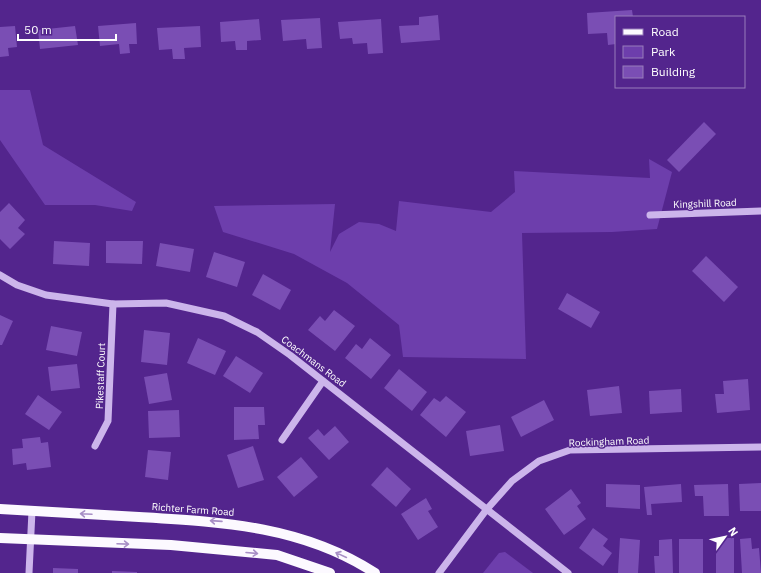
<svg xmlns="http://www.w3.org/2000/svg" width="761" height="573" font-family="'IBM Plex Sans',sans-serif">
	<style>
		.green { fill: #6d3eac }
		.building { fill: #7a4eb4 }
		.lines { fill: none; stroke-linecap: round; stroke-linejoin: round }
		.minor { stroke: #ccb5eb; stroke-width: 7 }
		.major { stroke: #fcf9ff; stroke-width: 10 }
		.oneway { stroke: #a88fc6 }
		.labels { text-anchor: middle; stroke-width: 3; stroke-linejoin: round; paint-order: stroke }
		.street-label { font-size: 10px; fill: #fff; stroke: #53258d }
	</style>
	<rect width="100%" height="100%" fill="#53258d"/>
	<g class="green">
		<polygon points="0,90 30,90 43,145 136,202 132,211 95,205 45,205 0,140"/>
		<polygon points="649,159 672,172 657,229 612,232 522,233 526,359 403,357 399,325 347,283 294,254 223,232 214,206 335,204 330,252 339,234 359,222 379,224 396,231 399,201 491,212 515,192 514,171 650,178"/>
		<polygon points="505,552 533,573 483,573 499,553"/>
	</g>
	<g class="building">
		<polygon points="632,10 633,17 616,17 616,44 608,45 607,33 588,34 587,13"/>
		<polygon points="438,15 440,40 401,43 399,26 419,25 419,17"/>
		<polygon points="320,18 322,48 307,49 306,39 283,41 281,20"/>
		<polygon points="259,19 261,40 247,41 247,50 236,50 235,41 221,42 220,22"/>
		<polygon points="381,19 383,53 368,54 367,43 353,44 352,38 340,39 338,22"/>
		<polygon points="136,23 137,44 129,44 130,53 120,54 119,44 100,46 98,26"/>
		<polygon points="15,26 17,47 8,48 9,56 0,57 0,27"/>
		<polygon points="75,26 78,45 40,49 38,30"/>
		<polygon points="200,26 201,47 184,48 185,59 173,59 172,49 159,50 157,28"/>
		<polygon points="704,122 716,134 679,172 667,160"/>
		<polygon points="9,203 25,220 18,228 25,234 10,249 0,239 0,212"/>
		<polygon points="54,241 90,243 89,266 53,264"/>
		<polygon points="106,241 143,241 142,264 106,263"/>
		<polygon points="160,243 194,249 190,272 156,266"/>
		<polygon points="214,252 245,262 237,287 206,277"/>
		<polygon points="706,256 738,287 724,302 692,271"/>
		<polygon points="263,274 291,290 280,310 252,295"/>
		<polygon points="567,293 600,312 591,328 558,309"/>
		<polygon points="334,310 355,326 335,351 308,330 320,316 325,321"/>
		<polygon points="0,315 13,321 2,345 0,345"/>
		<polygon points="51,326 82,332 77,356 46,350"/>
		<polygon points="144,330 170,333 167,365 141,362"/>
		<polygon points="198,338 226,351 215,375 187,363"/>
		<polygon points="370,338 391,355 371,379 345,358 356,344 362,349"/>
		<polygon points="236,356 263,373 250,393 223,376"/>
		<polygon points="77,364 80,388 51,391 48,367"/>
		<polygon points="399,369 427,392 412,411 384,388"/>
		<polygon points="167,373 172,400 149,404 144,377"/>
		<polygon points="748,379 750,410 717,413 715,394 724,394 723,381"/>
		<polygon points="619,386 622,413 590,416 587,390"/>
		<polygon points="681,389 682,412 650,414 649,391"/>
		<polygon points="38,395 62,412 49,430 25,414"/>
		<polygon points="446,396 466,412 446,437 420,415 434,398 440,402"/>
		<polygon points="544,400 554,420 521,437 511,417"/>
		<polygon points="234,407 264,407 265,425 258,425 259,439 234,440"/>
		<polygon points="179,410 180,437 149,438 148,411"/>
		<polygon points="500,425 504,451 470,456 466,431"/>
		<polygon points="335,426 349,442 329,460 308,438 318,429 324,436"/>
		<polygon points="40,437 41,443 48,442 51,467 27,470 26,463 13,465 12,449 23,448 22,439"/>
		<polygon points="253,446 264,480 238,488 227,455"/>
		<polygon points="148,450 171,452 168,480 145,477"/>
		<polygon points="301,457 318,477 294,497 277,477"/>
		<polygon points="387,467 411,489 396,507 371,485"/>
		<polygon points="761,483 761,511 740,511 739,484"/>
		<polygon points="606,484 640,485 640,509 606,507"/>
		<polygon points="681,484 682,502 651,504 652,515 647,515 644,487"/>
		<polygon points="728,484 729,516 704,516 703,496 695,496 694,485"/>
		<polygon points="571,489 581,503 577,506 586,519 564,535 545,509"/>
		<polygon points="426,498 432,509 428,511 438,527 418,540 401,514"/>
		<polygon points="593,528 608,539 603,546 612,553 603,566 579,548"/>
		<polygon points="620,538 640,540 638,573 618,573"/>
		<rect x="716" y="538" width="18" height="35"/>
		<polygon points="751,538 752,549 759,548 761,573 742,573 740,539"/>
		<polygon points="672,539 673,573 655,573 654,556 659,556 659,540"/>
		<rect x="679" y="539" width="24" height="34"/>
		<polygon points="53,568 78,569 78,573 53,573"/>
		<polygon points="112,571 137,572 137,573 112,573"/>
	</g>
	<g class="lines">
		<g class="minor">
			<polyline points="650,215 761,211"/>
			<polyline points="0,275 17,285 46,295 113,304 166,303 224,316 257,332 290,355 568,573"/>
			<polyline points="282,440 323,381"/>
			<polyline points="95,446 108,421 113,304"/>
			<polyline points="29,573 32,511"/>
			<polyline points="439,573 487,509 512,481 539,461 570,450 761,447"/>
		</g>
		<g class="major">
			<path d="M 0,509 C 46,512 93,514 139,517 C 223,522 303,526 375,573"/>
			<polyline points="0,538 171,545 277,555 330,573"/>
		</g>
	</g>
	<defs><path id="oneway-shaft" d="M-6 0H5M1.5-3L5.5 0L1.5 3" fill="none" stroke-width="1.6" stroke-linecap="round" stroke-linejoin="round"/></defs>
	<g class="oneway">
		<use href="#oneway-shaft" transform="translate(86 514) rotate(-177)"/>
		<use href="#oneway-shaft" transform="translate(216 521) rotate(-176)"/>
		<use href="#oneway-shaft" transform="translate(123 544) rotate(2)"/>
		<use href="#oneway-shaft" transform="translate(252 553) rotate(5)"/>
		<use href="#oneway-shaft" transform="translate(341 555) rotate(-155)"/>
	</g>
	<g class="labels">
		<g class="street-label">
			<text transform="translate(705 203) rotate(-2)" y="4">Kingshill Road</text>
			<text transform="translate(314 361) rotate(37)" y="4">Coachmans Road</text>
			<text transform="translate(100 376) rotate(-88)" y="4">Pikestaff Court</text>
			<text transform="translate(609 441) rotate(-2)" y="4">Rockingham Road</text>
			<text transform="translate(193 509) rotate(4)" y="4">Richter Farm Road</text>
		</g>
	</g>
	<rect x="615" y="16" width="130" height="72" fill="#53258d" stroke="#987cbb"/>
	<rect x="623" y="29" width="20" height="6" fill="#fcf9ff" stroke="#987cbb"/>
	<text x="651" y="36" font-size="12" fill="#ffffff">Road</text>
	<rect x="623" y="46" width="20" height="12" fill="#6d3eac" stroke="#987cbb"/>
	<text x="651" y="56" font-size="12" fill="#ffffff">Park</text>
	<rect x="623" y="66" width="20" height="12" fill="#7a4eb4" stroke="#987cbb"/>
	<text x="651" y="76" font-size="12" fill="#ffffff">Building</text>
	<g transform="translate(725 537) rotate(57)" stroke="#53258d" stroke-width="3" paint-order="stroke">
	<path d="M0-3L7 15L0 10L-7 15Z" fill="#ffffff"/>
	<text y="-6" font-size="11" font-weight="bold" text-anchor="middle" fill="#ffffff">N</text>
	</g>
	<path d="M18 34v6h98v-6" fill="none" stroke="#ffffff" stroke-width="2"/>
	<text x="24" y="34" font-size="12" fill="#ffffff" stroke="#53258d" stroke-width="3" paint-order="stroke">50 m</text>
</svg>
